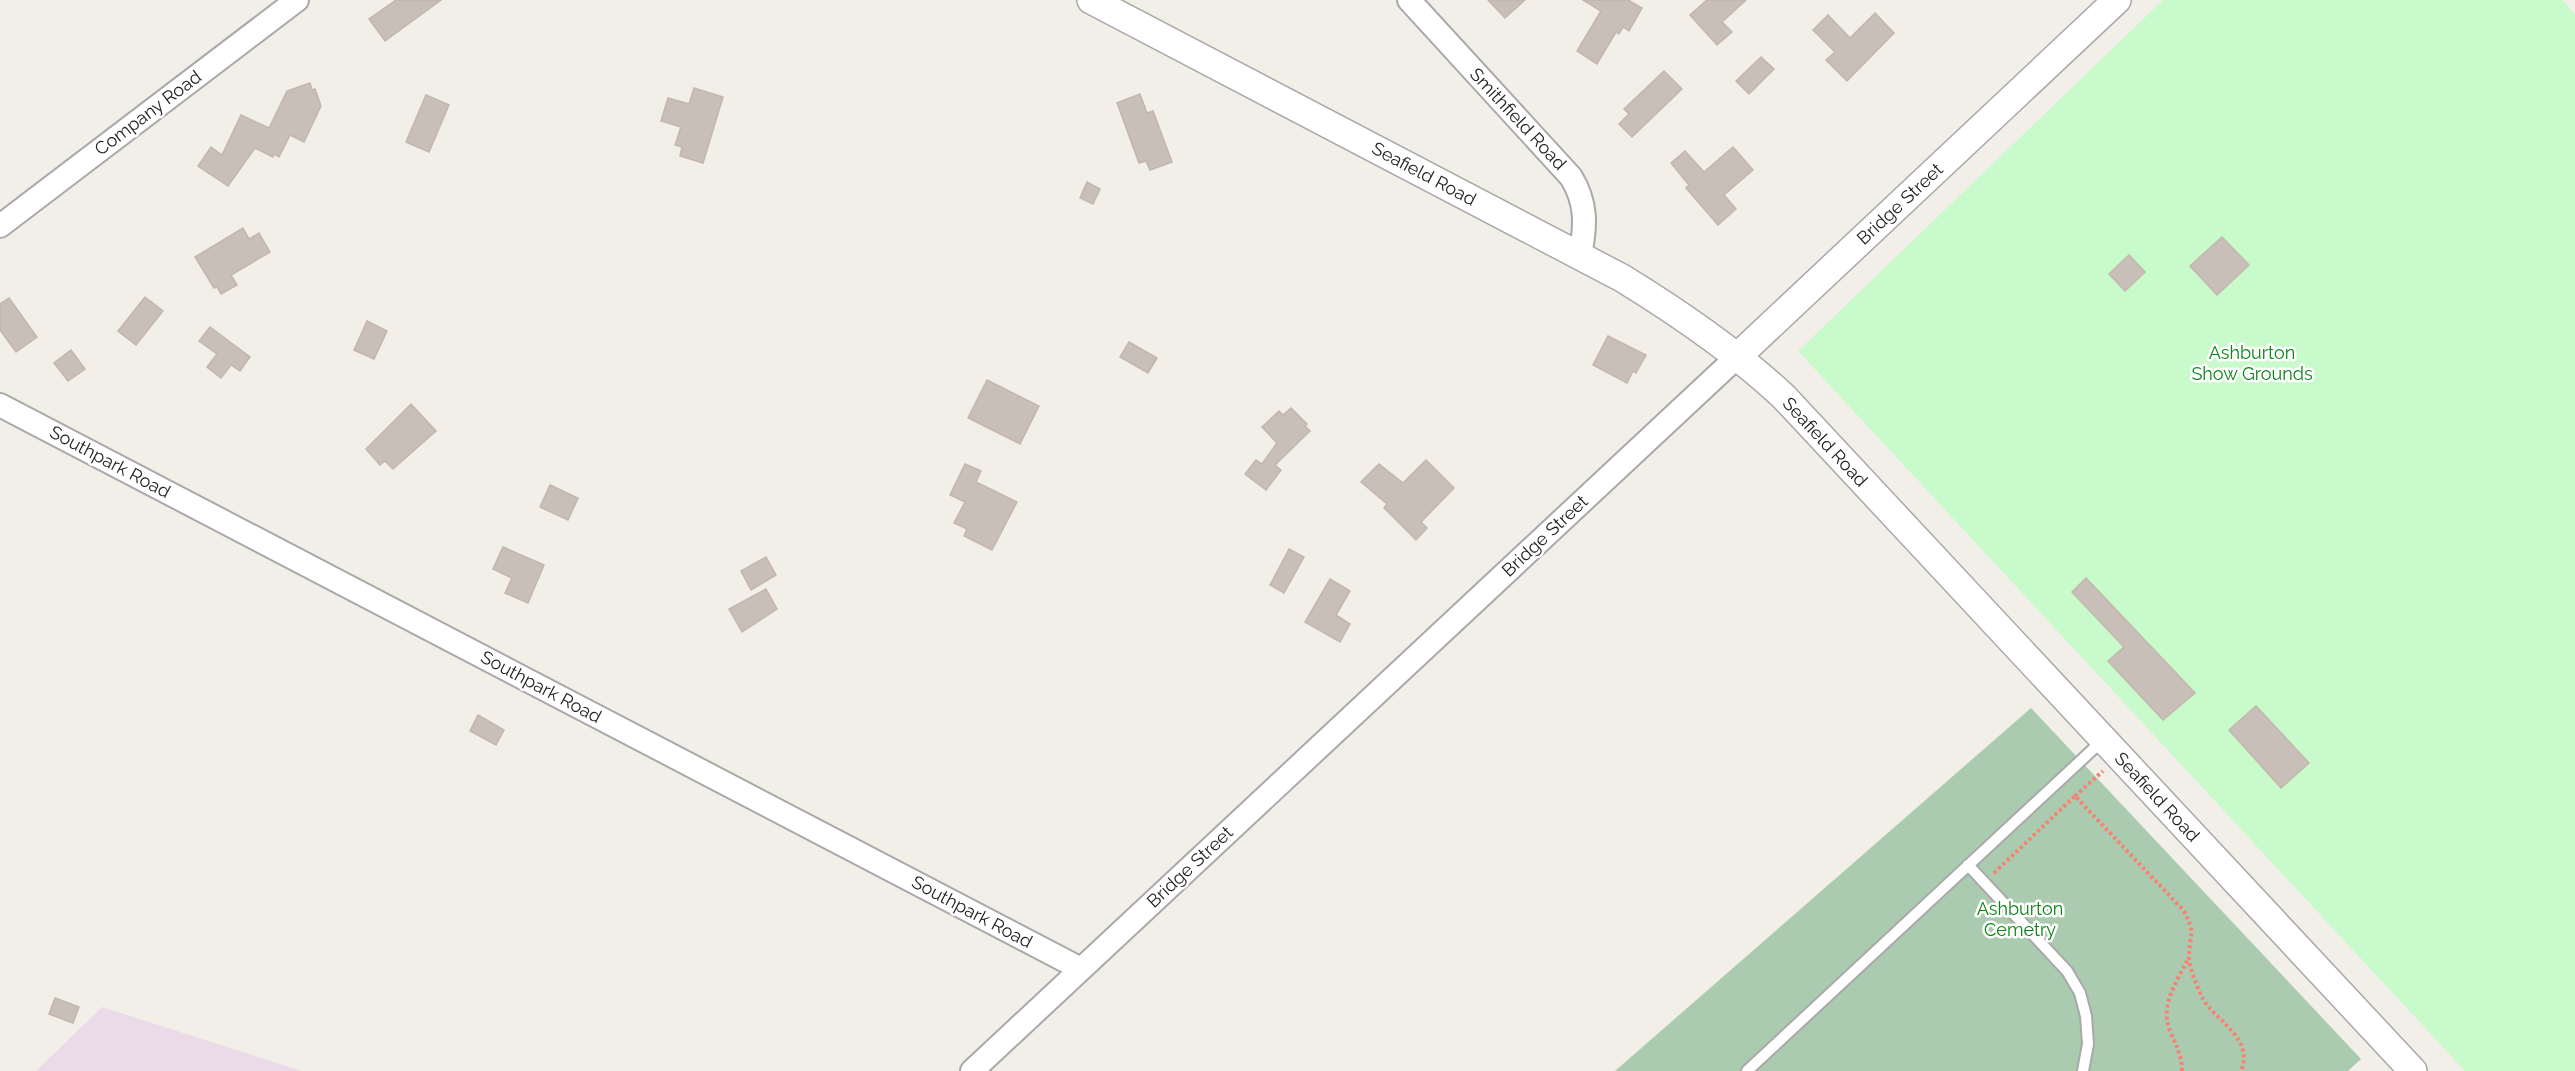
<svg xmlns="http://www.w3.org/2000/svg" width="2575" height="1071" font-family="Raleway,sans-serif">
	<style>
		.industrial { fill: #ebdbe8 }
		.cemetery { fill: #aacbaf }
		.park { fill: #c8facc }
		.building { fill: #c7bfb8; stroke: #c4b6ab; stroke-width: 1.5 }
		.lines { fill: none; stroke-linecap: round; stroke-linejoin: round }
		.service-casing { stroke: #a9a9a9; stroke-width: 14 }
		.minor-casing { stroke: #a9a9a9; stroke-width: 26 }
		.tertiary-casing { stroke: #a9a9a9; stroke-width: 30 }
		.path { stroke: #fa8072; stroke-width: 4; stroke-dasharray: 3 3; stroke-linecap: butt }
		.service { stroke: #fff; stroke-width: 10 }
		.minor { stroke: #fff; stroke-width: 22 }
		.tertiary { stroke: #fff; stroke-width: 27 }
		.labels { text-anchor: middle; stroke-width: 5; stroke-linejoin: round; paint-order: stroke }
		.street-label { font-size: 18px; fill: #222; stroke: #fff }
		.park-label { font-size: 18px; fill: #0c8416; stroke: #fff }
	</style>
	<rect width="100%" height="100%" fill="#f2efe9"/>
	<polygon class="industrial" points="102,1007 302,1071 36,1071"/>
	<polygon class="cemetery" points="2031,708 2361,1059 2348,1071 1615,1071"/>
	<polygon class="park" points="2163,0 2562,0 2575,14 2575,1071 2465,1071 1798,351"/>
	<g class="building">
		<polygon points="396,0 441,0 385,41 369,19"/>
		<polygon points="1488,0 1525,0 1505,18"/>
		<polygon points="1583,0 1628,0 1642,8 1629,31 1623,27 1619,34 1616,32 1597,64 1577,51 1601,11"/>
		<polygon points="1707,0 1746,0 1722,22 1732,32 1717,45 1690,15"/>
		<polygon points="1875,13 1894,33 1847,81 1826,60 1835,52 1813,30 1828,15 1850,38"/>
		<polygon points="1761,57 1774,69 1749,94 1736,81"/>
		<polygon points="1664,71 1682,89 1632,137 1619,124 1629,114 1624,109"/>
		<polygon points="310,83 312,90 315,89 321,106 304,142 290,135 279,157 274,154 273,157 255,148 228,186 198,166 211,147 222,155 241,115 269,128 287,91"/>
		<polygon points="694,88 723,97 703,163 680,156 682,147 675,145 681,127 661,121 668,98 689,104"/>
		<polygon points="1140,94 1147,113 1153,111 1172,162 1150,170 1146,161 1139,163 1117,103"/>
		<polygon points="426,95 449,105 429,152 406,142"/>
		<polygon points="1733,147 1753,170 1724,195 1736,209 1718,225 1686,188 1689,185 1671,163 1685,151 1704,172"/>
		<polygon points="1087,182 1100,189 1093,204 1080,198"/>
		<polygon points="243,228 249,239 259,233 270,252 231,275 237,285 221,294 217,287 214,288 195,257"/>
		<polygon points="2222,237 2249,265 2217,295 2190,266"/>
		<polygon points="2129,255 2145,272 2125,291 2109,274"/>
		<polygon points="145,297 163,311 136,345 118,331"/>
		<polygon points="9,298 37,337 16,352 0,330 0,304"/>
		<polygon points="367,321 387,331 374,359 354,350"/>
		<polygon points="210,327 250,357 240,371 231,365 221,378 207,367 217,354 199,341"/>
		<polygon points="1608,336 1646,355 1636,373 1633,371 1627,383 1593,365"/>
		<polygon points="1129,342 1157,358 1148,373 1120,357"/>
		<polygon points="71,350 85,369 68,381 54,363"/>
		<polygon points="987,380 1039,406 1020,444 968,418"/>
		<polygon points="411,404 436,431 393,469 385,461 380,465 366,449"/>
		<polygon points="1291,408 1307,424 1305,426 1310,431 1275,465 1281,470 1266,490 1245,474 1256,460 1262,464 1277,443 1262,427 1279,411 1283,415"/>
		<polygon points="1426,460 1454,488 1421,522 1427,528 1416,540 1384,508 1387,504 1361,482 1379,464 1403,483"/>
		<polygon points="965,464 981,471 976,482 1017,502 992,550 964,536 967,529 954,523 965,502 950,495"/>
		<polygon points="550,485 578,498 568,520 540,507"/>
		<polygon points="503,547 544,565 528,603 505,593 512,578 493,569"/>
		<polygon points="1289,549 1304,557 1284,593 1270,585"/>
		<polygon points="766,557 776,575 751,590 741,571"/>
		<polygon points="2086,578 2195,693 2163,720 2108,661 2124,647 2072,592"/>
		<polygon points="1330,579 1350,591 1336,615 1350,624 1340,642 1305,622"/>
		<polygon points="766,589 777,609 742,632 729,609"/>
		<polygon points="2256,706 2309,763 2281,788 2229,730"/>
		<polygon points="478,715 504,730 496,745 470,731"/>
		<polygon points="55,998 79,1007 73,1023 49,1014"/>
	</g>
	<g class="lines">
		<defs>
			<g id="service">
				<polyline points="1968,865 2067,971 2080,993 2086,1016 2088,1044 2083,1071"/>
				<polyline points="1747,1071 2103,740"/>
			</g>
			<g id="minor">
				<path d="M 1409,0 L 1571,177 C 1587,203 1586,226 1580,255"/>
				<polyline points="0,226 297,0"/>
				<polyline points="0,405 1081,969"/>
				<polyline points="972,1071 1738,356"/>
			</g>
			<g id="tertiary">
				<path d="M 1091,0 L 1622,278 C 1679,313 1735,351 1784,397 L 2413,1071"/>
				<polyline points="1738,356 2117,0"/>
			</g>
		</defs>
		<use href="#service" class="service-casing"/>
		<use href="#minor" class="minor-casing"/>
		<use href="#tertiary" class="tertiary-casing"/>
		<g class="path">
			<polyline points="2075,796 2103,771"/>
			<path d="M 1994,873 L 2075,796 L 2184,911 C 2196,935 2190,933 2189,956 C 2189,968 2197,986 2202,997 C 2214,1021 2255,1037 2241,1071"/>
			<path d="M 2182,1071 C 2182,1056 2176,1045 2170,1031 C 2159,1005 2178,980 2189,957"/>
		</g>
		<use href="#service" class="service"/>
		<use href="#minor" class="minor"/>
		<use href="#tertiary" class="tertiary"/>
	</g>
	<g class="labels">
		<g class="street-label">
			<text transform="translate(148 113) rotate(-37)" y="6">Company Road</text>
			<text transform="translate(1518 119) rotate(47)" y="6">Smithfield Road</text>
			<text transform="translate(1424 174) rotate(28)" y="6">Seafield Road</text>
			<text transform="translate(1900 204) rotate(-43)" y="6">Bridge Street</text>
			<text transform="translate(1825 442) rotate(47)" y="6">Seafield Road</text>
			<text transform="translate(110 462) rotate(28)" y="6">Southpark Road</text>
			<text transform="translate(1545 536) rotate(-43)" y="6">Bridge Street</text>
			<text transform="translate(541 687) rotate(28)" y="6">Southpark Road</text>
			<text transform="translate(2157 797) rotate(47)" y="6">Seafield Road</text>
			<text transform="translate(1190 867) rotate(-43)" y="6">Bridge Street</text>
			<text transform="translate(972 912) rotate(28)" y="6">Southpark Road</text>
		</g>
		<g class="park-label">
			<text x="2252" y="359">Ashburton<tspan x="2252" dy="21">Show Grounds</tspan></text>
			<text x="2020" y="915">Ashburton<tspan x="2020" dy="21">Cemetry</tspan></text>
		</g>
	</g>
</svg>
